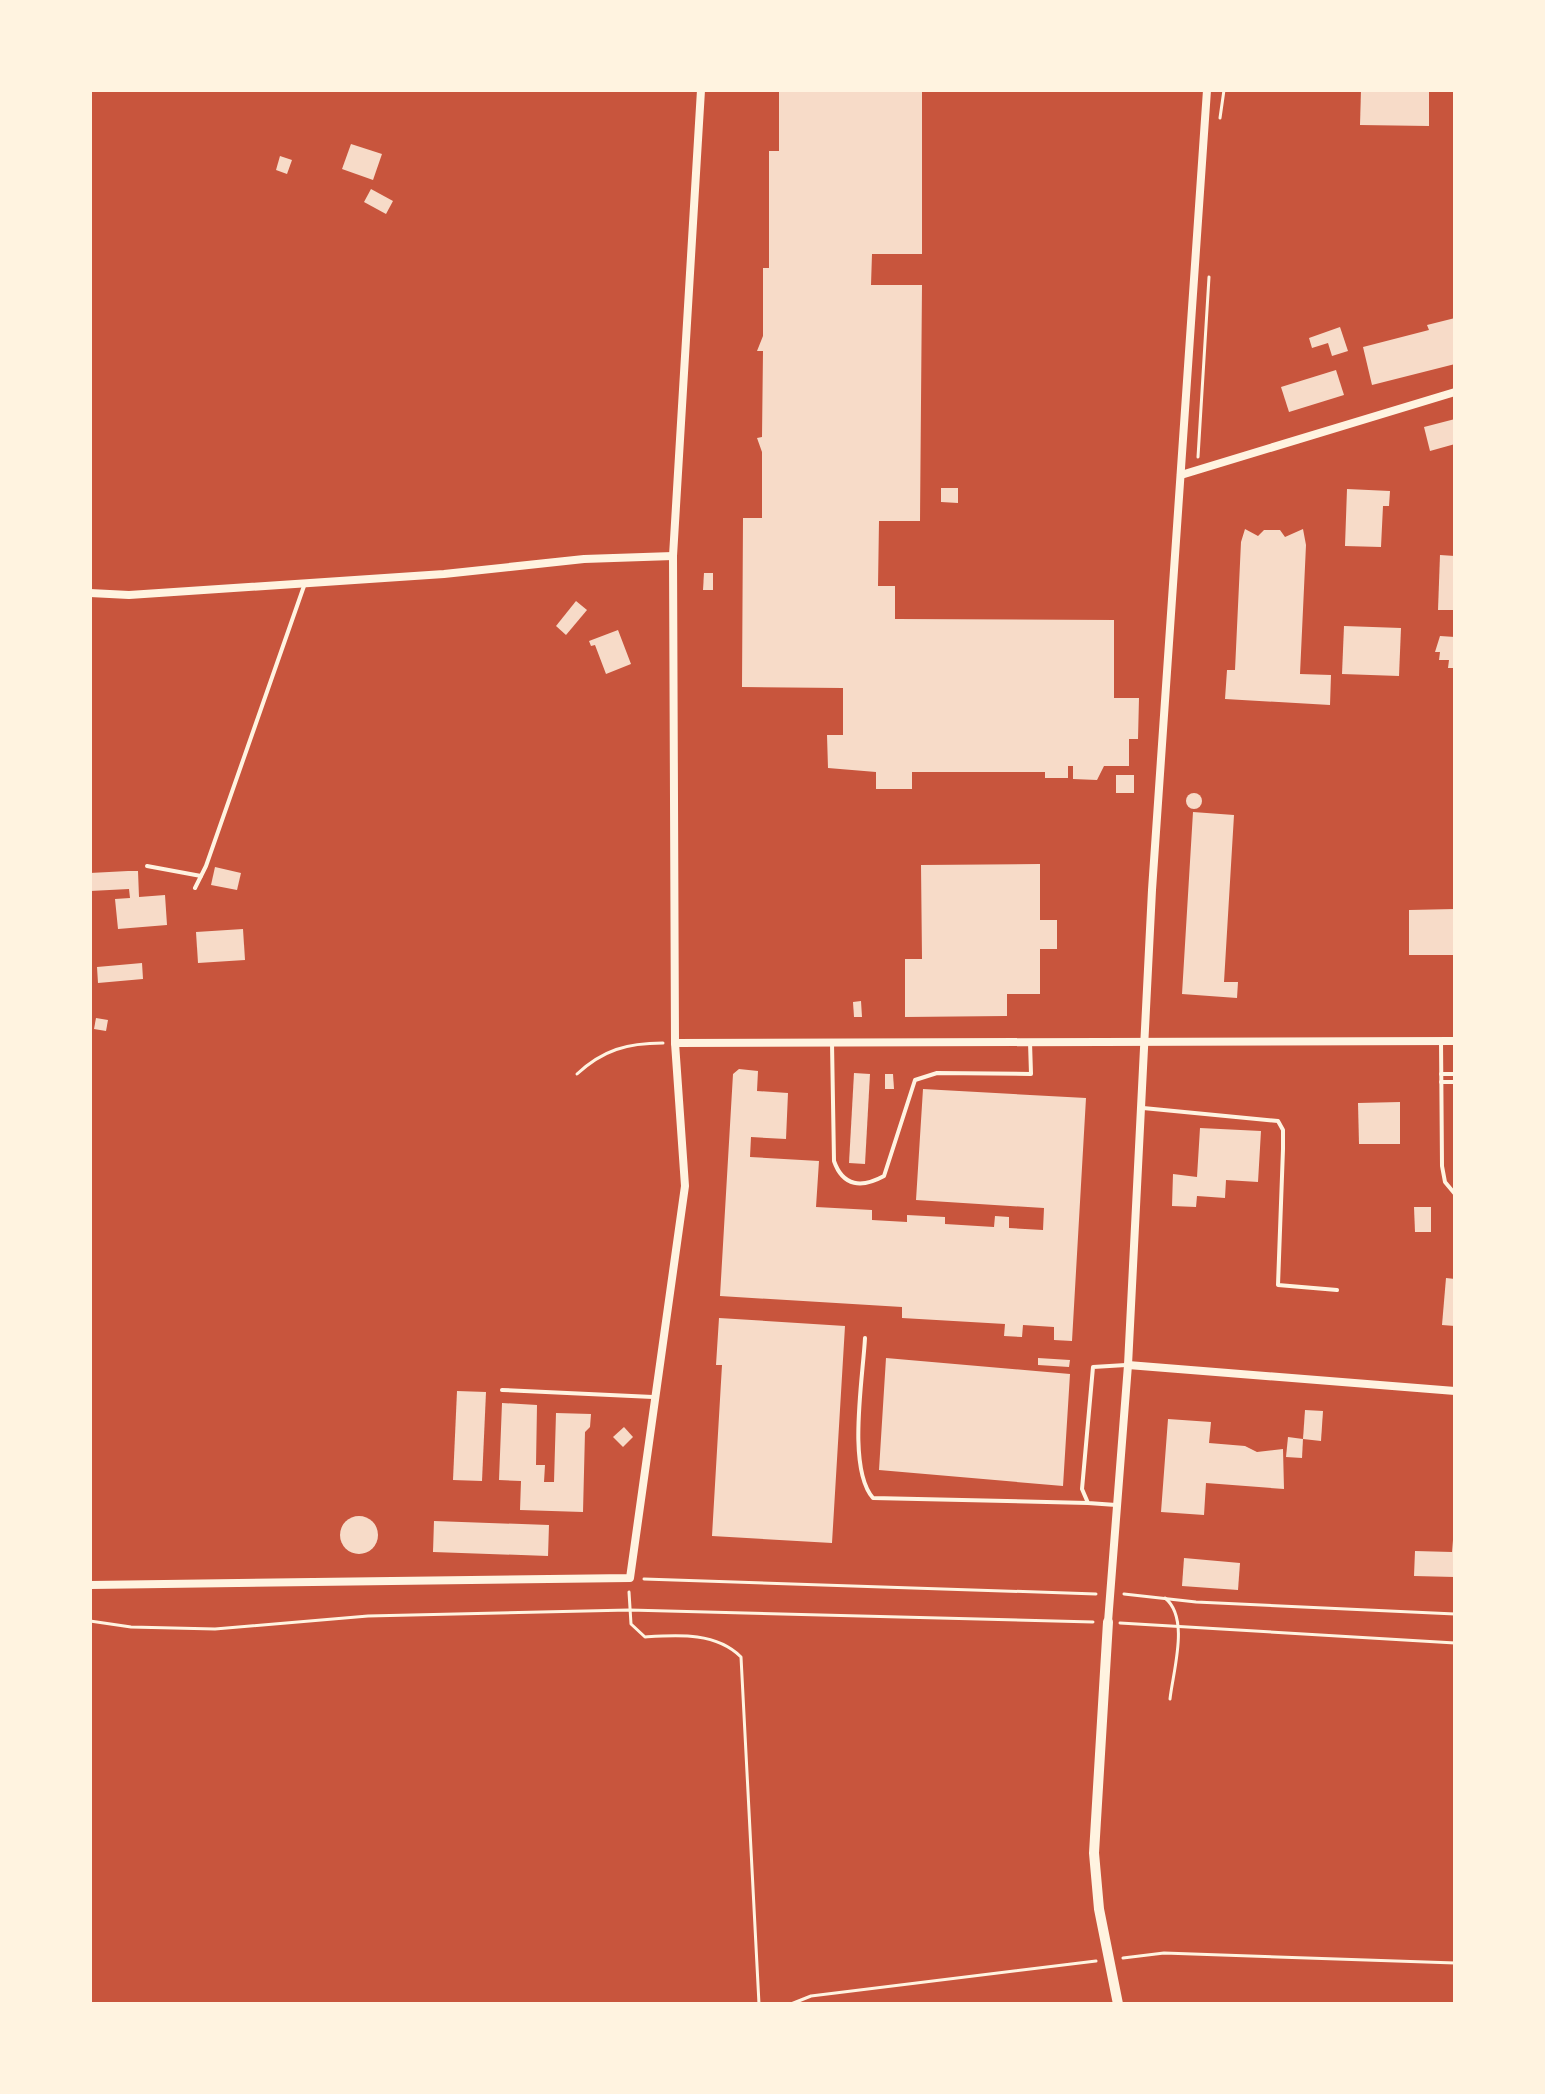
<svg xmlns="http://www.w3.org/2000/svg" width="1545" height="2094" font-family="Roboto,sans-serif">
	<style>
		.building { fill: #f7dbc8 }
		.lines { fill: none; stroke-linecap: round; stroke-linejoin: round }
		.path { stroke: #fff3e0; stroke-width: 3 }
		.service { stroke: #fff3e0; stroke-width: 4 }
		.minor { stroke: #fff3e0; stroke-width: 8 }
		.tertiary { stroke: #fff3e0; stroke-width: 10 }
	</style>
	<rect width="100%" height="100%" fill="#c8553d"/>
	<g class="building">
		<polygon points="779,90 922,90 922,254 872,254 871,285 922,285 920,521 879,521 878,586 895,586 895,619 1114,620 1114,698 1139,698 1138,739 1129,739 1129,766 1104,766 1097,780 1073,779 1073,766 1068,766 1068,778 1045,778 1045,772 912,772 912,789 876,789 876,772 828,768 827,735 843,735 843,688 742,687 743,518 762,518 762,452 757,438 762,437 763,351 757,351 763,336 763,268 769,268 769,151 779,151"/>
		<polygon points="1361,90 1429,90 1429,126 1360,125"/>
		<polygon points="351,144 382,154 373,180 342,169"/>
		<polygon points="280,156 292,160 287,174 276,170"/>
		<polygon points="371,189 393,201 386,214 364,202"/>
		<polygon points="1455,318 1455,364 1372,385 1363,347 1429,330 1427,325"/>
		<polygon points="1340,327 1348,351 1332,356 1328,343 1312,348 1309,338"/>
		<polygon points="1336,370 1344,395 1289,412 1281,387"/>
		<polygon points="1455,419 1455,444 1430,451 1424,427"/>
		<polygon points="941,488 958,488 958,503 941,502"/>
		<polygon points="1347,489 1390,491 1389,506 1383,506 1381,547 1345,546"/>
		<polygon points="1245,529 1258,536 1264,530 1280,530 1285,537 1303,529 1306,545 1300,674 1331,675 1330,705 1225,699 1227,670 1235,670 1241,542"/>
		<polygon points="1440,555 1455,556 1455,610 1438,610"/>
		<polygon points="704,573 713,573 713,590 703,590"/>
		<polygon points="576,601 587,610 566,635 556,626"/>
		<polygon points="1344,626 1401,628 1399,676 1342,674"/>
		<polygon points="618,630 631,664 606,674 595,645 591,646 589,641"/>
		<polygon points="1440,636 1455,637 1455,668 1448,668 1449,660 1439,660 1440,652 1435,652"/>
		<rect x="1116" y="775" width="18" height="18"/>
		<circle cx="1194" cy="801" r="8"/>
		<polygon points="1193,812 1234,815 1224,982 1238,982 1237,998 1182,994"/>
		<polygon points="1040,864 1040,920 1057,920 1057,949 1040,949 1040,994 1007,994 1007,1016 905,1017 905,959 922,959 921,865"/>
		<polygon points="215,867 241,873 237,890 211,885"/>
		<polygon points="128,871 138,871 139,897 165,895 167,925 118,929 115,899 130,898 129,889 90,891 90,873"/>
		<polygon points="1455,909 1455,955 1409,955 1409,910"/>
		<polygon points="243,929 245,960 198,963 196,932"/>
		<polygon points="142,963 143,979 98,983 97,967"/>
		<polygon points="861,1001 862,1017 854,1017 853,1002"/>
		<polygon points="96,1018 108,1020 106,1031 94,1029"/>
		<polygon points="739,1069 758,1071 757,1091 788,1093 786,1139 751,1137 750,1157 819,1161 816,1207 872,1210 872,1220 907,1222 907,1215 945,1217 945,1224 994,1227 995,1216 1009,1217 1009,1228 1043,1230 1044,1208 916,1200 923,1089 1086,1098 1072,1341 1054,1340 1054,1327 1023,1325 1022,1337 1004,1336 1005,1324 902,1318 902,1307 720,1296 733,1074"/>
		<polygon points="854,1073 870,1074 865,1164 849,1163"/>
		<polygon points="885,1074 893,1074 894,1089 885,1089"/>
		<polygon points="1400,1102 1400,1144 1359,1144 1358,1103"/>
		<polygon points="1200,1128 1261,1131 1258,1182 1226,1180 1225,1198 1197,1196 1196,1207 1172,1206 1173,1174 1197,1177"/>
		<polygon points="1414,1207 1431,1207 1431,1232 1415,1232"/>
		<polygon points="1446,1278 1455,1279 1455,1326 1442,1325"/>
		<polygon points="719,1318 845,1326 832,1543 712,1536 722,1365 716,1365"/>
		<polygon points="886,1358 1070,1374 1063,1486 879,1470"/>
		<polygon points="1038,1358 1070,1360 1069,1367 1038,1365"/>
		<polygon points="457,1391 486,1392 482,1481 453,1480"/>
		<polygon points="502,1403 537,1405 536,1465 545,1465 544,1482 554,1482 556,1413 591,1414 590,1427 585,1432 583,1512 520,1510 521,1481 499,1480"/>
		<polygon points="1305,1410 1323,1411 1321,1441 1303,1439"/>
		<polygon points="1168,1419 1211,1422 1209,1443 1245,1446 1257,1452 1283,1449 1284,1489 1206,1483 1204,1515 1161,1512"/>
		<polygon points="624,1427 633,1437 623,1447 613,1437"/>
		<polygon points="1288,1437 1303,1439 1302,1458 1286,1457"/>
		<circle cx="359" cy="1535" r="19"/>
		<polygon points="434,1521 549,1525 548,1556 433,1552"/>
		<polygon points="1452,1540 1455,1577 1414,1576 1415,1551 1452,1552"/>
		<polygon points="1184,1558 1240,1563 1238,1590 1182,1586"/>
	</g>
	<g class="lines">
		<g class="path">
			<polyline points="1220,118 1224,90"/>
			<polyline points="1198,457 1209,277"/>
			<path d="M 577,1074 C 603,1050 627,1043 663,1043"/>
			<polyline points="644,1579 1096,1594"/>
			<path d="M 629,1592 L 631,1624 L 645,1637 C 678,1635 716,1632 741,1657 L 759,2004"/>
			<polyline points="1124,1594 1196,1602 1455,1614"/>
			<path d="M 1165,1598 C 1190,1618 1173,1671 1170,1699"/>
			<polyline points="90,1621 131,1627 215,1629 368,1616 629,1610 1093,1622"/>
			<polyline points="1120,1623 1455,1643"/>
			<polyline points="1123,1958 1164,1953 1455,1963"/>
			<polyline points="791,2004 811,1996 1096,1961"/>
		</g>
		<g class="service">
			<polyline points="147,866 201,876"/>
			<polyline points="195,888 206,866 304,586"/>
			<polyline points="1441,1041 1442,1166 1445,1182 1455,1194"/>
			<path d="M 832,1043 L 834,1161 C 843,1187 862,1188 884,1176 L 915,1080 L 937,1073 L 1031,1074 L 1030,1042"/>
			<polyline points="1441,1074 1455,1074"/>
			<polyline points="1441,1082 1455,1082"/>
			<polyline points="1143,1108 1278,1121 1283,1130 1283,1149 1278,1285 1337,1290"/>
			<path d="M 865,1338 C 863,1378 847,1468 873,1498 L 1088,1503"/>
			<polyline points="502,1390 653,1397"/>
			<polyline points="1116,1505 1088,1503 1082,1489 1093,1367 1126,1365"/>
		</g>
		<g class="minor">
			<polyline points="1181,475 1455,392"/>
			<polyline points="90,593 129,595 444,574 584,559 673,556"/>
			<polyline points="675,1043 1455,1041"/>
			<polyline points="1128,1365 1455,1391"/>
			<polyline points="90,1585 630,1578 685,1186 675,1043 673,556 701,90"/>
			<polyline points="1108,1622 1128,1365 1152,890 1207,90"/>
		</g>
		<polyline class="tertiary" points="1108,1622 1094,1853 1099,1909 1118,2004"/>
	</g>
	<rect width="1545" height="2094" fill="none" stroke="#fff3e0" stroke-width="184"/>
</svg>
